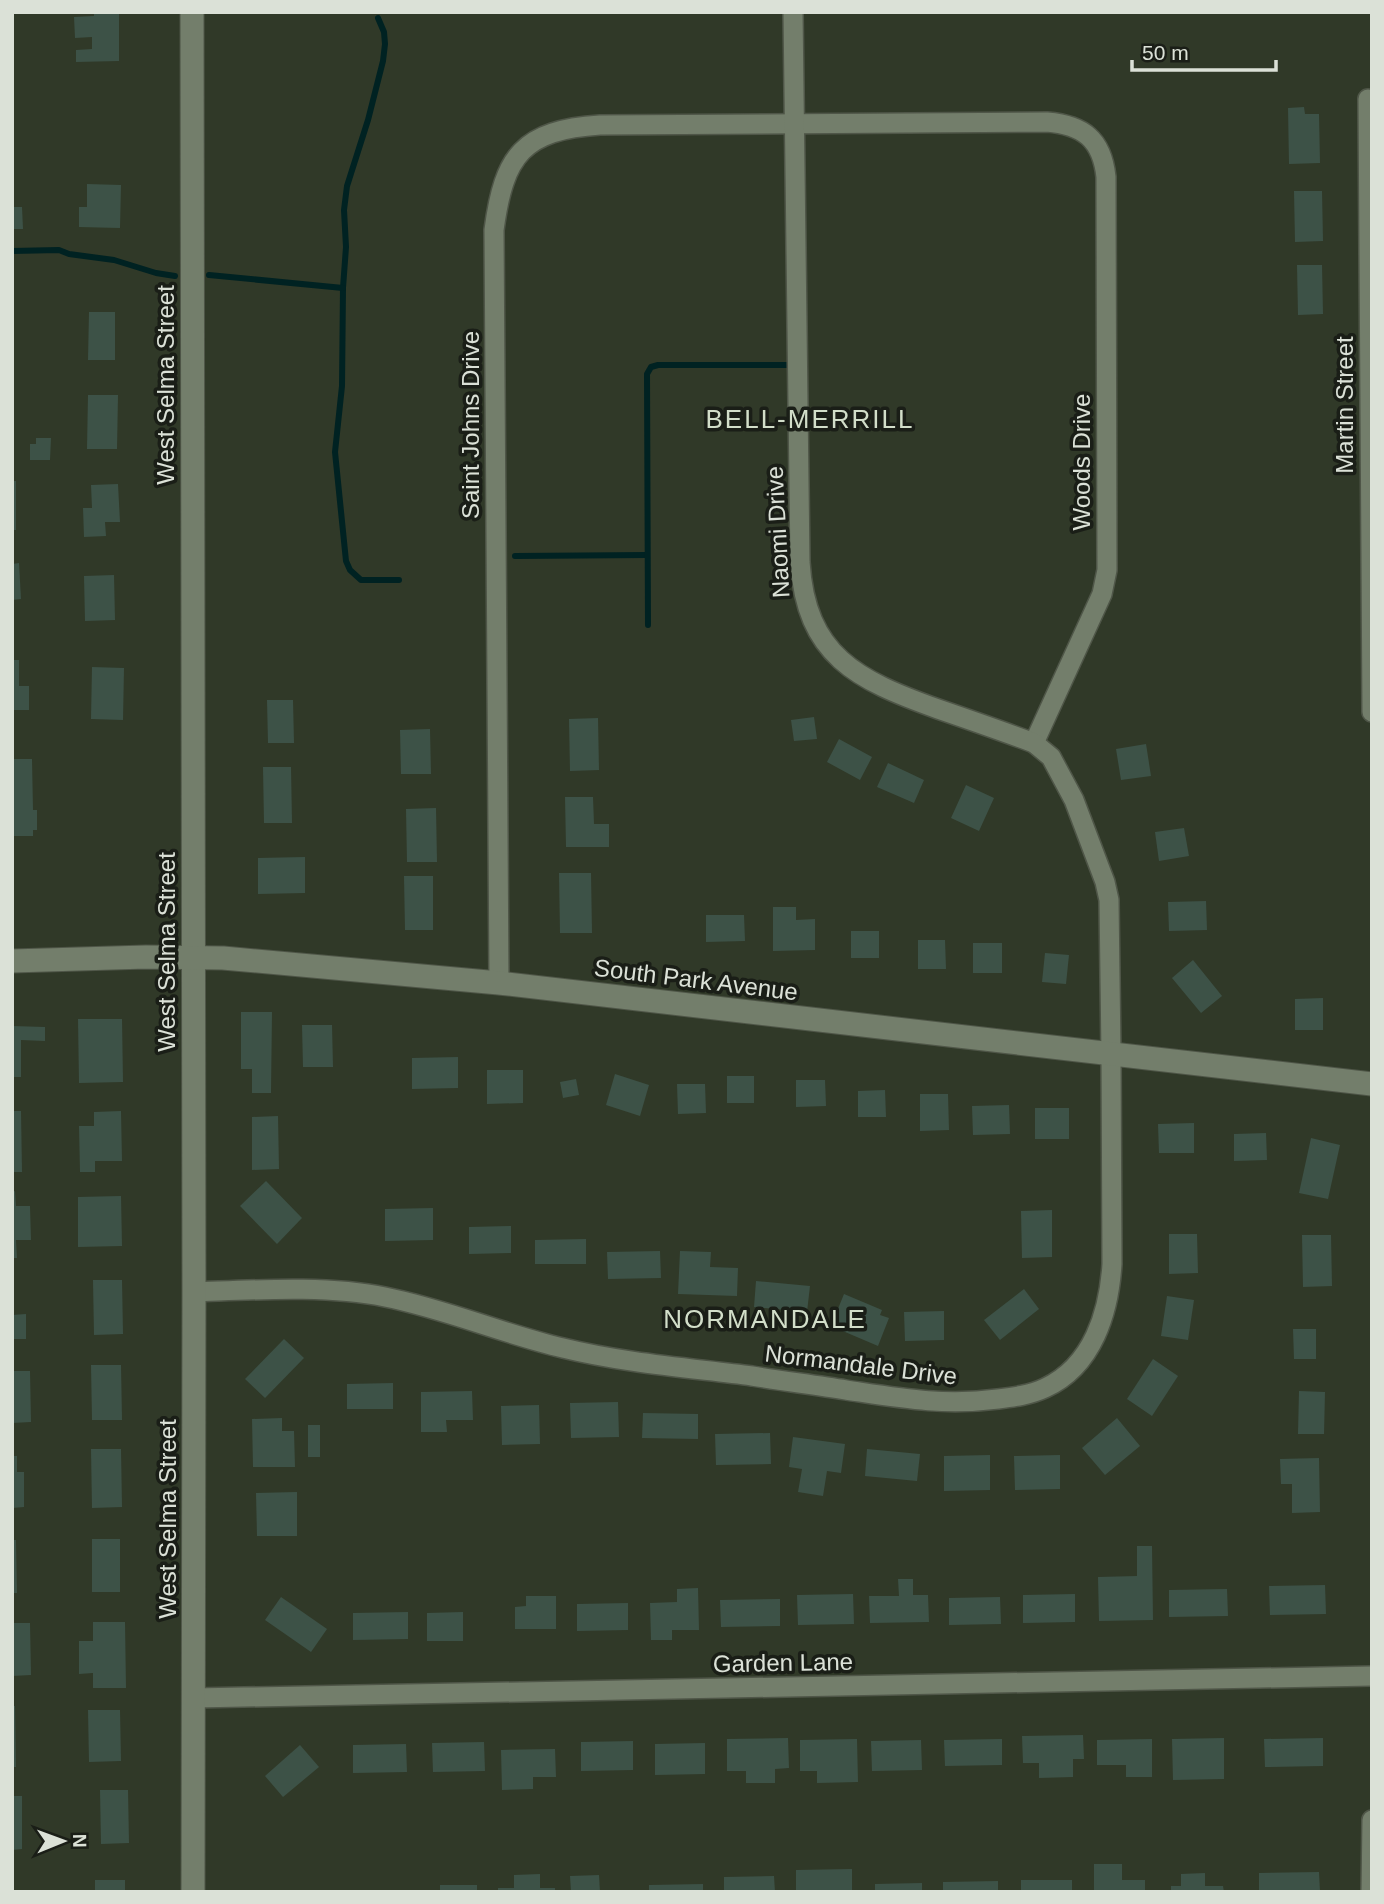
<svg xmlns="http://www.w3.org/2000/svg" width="1384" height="1904" font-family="Arial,sans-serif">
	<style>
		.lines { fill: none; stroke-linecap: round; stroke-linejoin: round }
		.stream { stroke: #022; stroke-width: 6 }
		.building { fill: #3d5247 }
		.minor-casing { stroke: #4f5648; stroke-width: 22 }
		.tertiary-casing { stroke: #4f5648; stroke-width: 25 }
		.minor { stroke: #737e6b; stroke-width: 19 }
		.tertiary { stroke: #737e6b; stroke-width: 23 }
		.labels { text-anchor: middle; stroke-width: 7; stroke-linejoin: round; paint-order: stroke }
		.street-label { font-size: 24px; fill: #dbe1d7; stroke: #1a1e17 }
		.neighbourhood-label { font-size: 26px; letter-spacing: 2px; fill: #d2dec9; stroke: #1a1e17 }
	</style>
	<rect width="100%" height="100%" fill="#303928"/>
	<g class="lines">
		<g class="stream">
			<polyline points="378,18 384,32 385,44 383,61 368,120 347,186 344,210 346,247 343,288 342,386 335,452 346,561 350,570 361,580 399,580"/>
			<polyline points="12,251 59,250 69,254 114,260 156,273 175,276"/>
			<polyline points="209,275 343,288"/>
			<polyline points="515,556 647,555"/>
			<polyline points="648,625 647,374 651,367 658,365 787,365"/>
		</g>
	</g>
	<g class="building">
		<polygon points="94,12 119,12 119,61 76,62 76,50 92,49 92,37 75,38 74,17 94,16"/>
		<polygon points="1304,107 1305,114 1319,114 1320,163 1289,164 1288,108"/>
		<polygon points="87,184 121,185 120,228 79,227 79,207 87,207"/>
		<polygon points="1294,191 1322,191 1323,241 1295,242"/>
		<polygon points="12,207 22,207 23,229 12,229"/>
		<polygon points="1297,265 1322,265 1323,314 1298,315"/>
		<polygon points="89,312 115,312 115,360 88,360"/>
		<polygon points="88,395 118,395 117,449 87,449"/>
		<polygon points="36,438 51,438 50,460 30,460 30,444 36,444"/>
		<rect x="12" y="481" width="4" height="49"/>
		<polygon points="118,484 120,522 105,522 106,536 84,537 83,508 92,508 91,485"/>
		<polygon points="19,563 21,599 12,600 12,564"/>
		<polygon points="114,575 115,620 85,621 84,576"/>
		<polygon points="12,660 19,660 19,686 29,686 29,710 12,710"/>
		<polygon points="92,667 124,668 123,720 91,719"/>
		<polygon points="267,700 293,700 294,743 268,743"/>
		<polygon points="814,717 817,739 794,741 791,720"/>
		<polygon points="598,718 599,770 570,771 569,719"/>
		<polygon points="430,729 431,774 401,774 400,730"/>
		<polygon points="839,739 872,757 860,780 827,762"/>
		<polygon points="1146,744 1151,776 1121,780 1116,749"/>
		<polygon points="12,759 32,759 33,810 37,810 37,830 33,830 33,836 12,836"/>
		<polygon points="888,763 924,780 914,803 877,787"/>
		<polygon points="263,767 291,767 292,823 264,823"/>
		<polygon points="966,785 994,798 979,831 951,818"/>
		<polygon points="565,797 593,797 594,824 609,824 609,847 566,847"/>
		<polygon points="436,808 437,862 407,862 406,809"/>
		<polygon points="1184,828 1189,856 1159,861 1155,832"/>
		<polygon points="305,857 305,893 258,894 258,858"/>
		<polygon points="559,873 591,873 592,933 560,933"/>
		<polygon points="404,876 433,876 433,930 405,930"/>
		<polygon points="1206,901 1207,930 1169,931 1168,902"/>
		<polygon points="773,907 796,907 796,920 815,919 815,950 773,951"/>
		<polygon points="706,915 744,915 745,941 706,942"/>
		<rect x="851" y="931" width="28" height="27"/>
		<polygon points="918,940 945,940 946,969 918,969"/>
		<rect x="973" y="943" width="29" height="30"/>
		<polygon points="1045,953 1069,955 1066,984 1042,982"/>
		<polygon points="1193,960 1222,996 1201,1013 1172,978"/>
		<polygon points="1323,998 1323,1030 1295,1030 1295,999"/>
		<polygon points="241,1012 272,1012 271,1093 252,1093 252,1069 241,1069"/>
		<polygon points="78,1019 122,1019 123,1082 79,1083"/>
		<polygon points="302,1025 332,1025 333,1067 303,1067"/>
		<polygon points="12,1026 45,1027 45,1041 21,1040 21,1077 12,1077"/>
		<polygon points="458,1057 458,1088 412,1089 412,1058"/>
		<polygon points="487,1070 523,1070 523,1103 487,1104"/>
		<polygon points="615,1074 649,1085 640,1116 606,1105"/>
		<rect x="727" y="1076" width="27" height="27"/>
		<polygon points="576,1079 579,1095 563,1098 560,1082"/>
		<polygon points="796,1080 825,1080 826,1106 796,1107"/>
		<polygon points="677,1084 705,1084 706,1113 678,1114"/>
		<polygon points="885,1090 886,1117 858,1117 858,1091"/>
		<polygon points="920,1094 948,1094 949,1130 920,1131"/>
		<polygon points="1009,1105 1010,1134 973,1135 972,1106"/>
		<rect x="1035" y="1108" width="34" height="31"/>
		<polygon points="12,1111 21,1111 22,1172 12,1172"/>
		<polygon points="121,1111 122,1161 95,1161 95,1172 80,1172 79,1126 94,1126 94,1112"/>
		<polygon points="278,1116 279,1169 252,1170 252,1117"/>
		<polygon points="1194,1123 1194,1153 1159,1153 1158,1124"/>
		<polygon points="1266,1133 1267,1160 1234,1161 1234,1134"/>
		<polygon points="1311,1138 1340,1145 1328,1199 1299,1193"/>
		<polygon points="266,1181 302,1218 277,1244 240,1206"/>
		<polygon points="15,1191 16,1206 30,1206 31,1240 16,1240 17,1258 12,1258 12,1192"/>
		<polygon points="121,1196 122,1246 78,1247 78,1197"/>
		<polygon points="433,1208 433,1240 385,1241 385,1209"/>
		<polygon points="1052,1210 1052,1257 1022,1258 1021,1211"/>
		<polygon points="511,1226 511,1253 469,1254 469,1227"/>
		<polygon points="1169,1234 1197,1234 1198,1273 1169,1274"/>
		<polygon points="1302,1235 1331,1235 1332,1286 1303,1287"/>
		<polygon points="586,1239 586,1264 535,1264 535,1240"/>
		<polygon points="660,1251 661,1278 608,1279 607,1252"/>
		<polygon points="680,1251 711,1252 710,1267 738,1268 737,1296 678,1294"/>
		<polygon points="93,1280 122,1280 123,1334 94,1335"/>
		<polygon points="756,1281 810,1286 807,1312 754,1307"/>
		<polygon points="1024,1289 1039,1309 1000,1340 984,1320"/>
		<polygon points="844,1294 882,1310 880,1315 889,1318 878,1346 831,1326"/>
		<polygon points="1167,1296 1194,1300 1188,1340 1161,1336"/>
		<polygon points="944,1311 944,1340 905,1341 904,1312"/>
		<polygon points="26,1314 26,1339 12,1339 12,1315"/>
		<polygon points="1293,1329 1316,1329 1316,1359 1294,1359"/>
		<polygon points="284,1339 304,1358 265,1398 245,1379"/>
		<polygon points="1153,1359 1178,1376 1152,1416 1127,1399"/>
		<polygon points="91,1365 121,1365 122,1420 92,1420"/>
		<polygon points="12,1371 30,1371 31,1422 12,1423"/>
		<polygon points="393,1383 393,1409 347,1409 347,1384"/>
		<polygon points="472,1391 473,1420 446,1420 447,1432 421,1432 421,1392"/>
		<polygon points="1299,1391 1325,1392 1324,1434 1298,1434"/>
		<polygon points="618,1402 619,1437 571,1438 570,1403"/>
		<polygon points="539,1405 540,1444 502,1445 501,1406"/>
		<polygon points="643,1413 698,1414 698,1439 642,1438"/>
		<polygon points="282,1418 282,1431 294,1431 295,1467 253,1467 252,1419"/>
		<polygon points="1117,1418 1140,1446 1105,1475 1082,1448"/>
		<rect x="308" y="1425" width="12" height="32"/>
		<polygon points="770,1433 771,1464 716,1465 715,1434"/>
		<polygon points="793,1437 845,1444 841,1473 827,1471 823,1496 798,1492 802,1469 789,1467"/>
		<polygon points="91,1449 121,1449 122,1507 92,1508"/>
		<polygon points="867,1449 920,1454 917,1481 865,1476"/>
		<polygon points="990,1455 990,1490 944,1491 944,1456"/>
		<polygon points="1060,1455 1060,1489 1015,1490 1014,1456"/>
		<polygon points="12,1456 17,1456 17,1472 24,1472 24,1507 12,1508"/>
		<polygon points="1319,1458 1320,1512 1292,1513 1292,1484 1281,1484 1280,1459"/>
		<polygon points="297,1492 297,1536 257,1536 256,1493"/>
		<rect x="92" y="1539" width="28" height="53"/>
		<polygon points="12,1540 16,1540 17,1593 12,1593"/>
		<polygon points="1137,1546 1152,1546 1153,1620 1099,1621 1098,1577 1137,1576"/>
		<polygon points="898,1579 913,1579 913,1595 928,1595 929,1622 870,1623 869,1596 899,1596"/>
		<polygon points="1325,1585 1326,1614 1270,1615 1269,1586"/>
		<polygon points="698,1588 699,1630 672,1630 672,1640 651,1640 650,1603 677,1602 677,1589"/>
		<polygon points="1227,1589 1228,1616 1169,1617 1169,1590"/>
		<polygon points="853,1594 854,1624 798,1625 797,1595"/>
		<polygon points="1075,1594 1075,1622 1023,1623 1023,1595"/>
		<polygon points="526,1596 556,1596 556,1629 515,1629 515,1607 526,1606"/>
		<polygon points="281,1597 327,1629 311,1652 265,1620"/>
		<polygon points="1000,1597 1001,1624 949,1625 949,1598"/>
		<polygon points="780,1599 780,1626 721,1627 720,1600"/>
		<polygon points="628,1603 628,1630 577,1631 577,1604"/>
		<polygon points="408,1612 408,1639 353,1640 353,1613"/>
		<polygon points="463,1612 463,1641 427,1641 427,1613"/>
		<polygon points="93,1622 125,1622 126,1688 93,1688 93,1673 79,1674 79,1641 93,1641"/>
		<polygon points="12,1623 30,1623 31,1675 12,1676"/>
		<polygon points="12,1706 15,1706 16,1767 12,1767"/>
		<polygon points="88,1710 120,1710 121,1761 89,1762"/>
		<polygon points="1083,1735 1084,1759 1073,1759 1073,1777 1039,1778 1039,1763 1023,1763 1022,1736"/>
		<polygon points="788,1738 789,1768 775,1769 775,1783 746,1783 746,1771 727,1771 727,1739"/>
		<polygon points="1224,1738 1224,1779 1173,1780 1172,1739"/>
		<polygon points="1323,1738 1323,1766 1265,1767 1264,1739"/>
		<polygon points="857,1739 858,1782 817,1783 817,1771 800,1771 800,1740"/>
		<polygon points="1002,1739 1002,1765 945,1766 944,1740"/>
		<polygon points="1152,1739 1152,1777 1126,1777 1126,1765 1097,1765 1097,1740"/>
		<polygon points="921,1740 922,1770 872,1771 871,1741"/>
		<polygon points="633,1741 633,1770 581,1771 581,1742"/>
		<polygon points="484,1742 485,1771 433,1772 432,1743"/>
		<polygon points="705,1743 705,1774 655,1775 655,1744"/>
		<polygon points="406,1744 407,1772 353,1773 353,1745"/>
		<polygon points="300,1745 319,1767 283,1797 265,1776"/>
		<polygon points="555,1749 556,1777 533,1777 533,1789 502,1790 501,1750"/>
		<polygon points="100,1790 128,1790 129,1843 101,1844"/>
		<polygon points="12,1796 22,1796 22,1849 12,1850"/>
		<polygon points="1094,1864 1122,1864 1122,1880 1145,1880 1145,1892 1094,1892"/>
		<polygon points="852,1869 852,1892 796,1892 796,1870"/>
		<polygon points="1319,1872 1320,1892 1259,1892 1259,1873"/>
		<polygon points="1205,1873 1205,1886 1223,1886 1224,1892 1171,1892 1171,1886 1181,1886 1181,1874"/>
		<polygon points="540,1874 540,1888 555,1888 555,1892 498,1892 498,1888 514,1888 514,1875"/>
		<polygon points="599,1875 600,1892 571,1892 570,1876"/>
		<polygon points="774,1876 775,1892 724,1892 724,1877"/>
		<rect x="95" y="1880" width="30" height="12"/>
		<rect x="1021" y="1880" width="51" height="12"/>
		<polygon points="998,1881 998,1892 943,1892 943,1882"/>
		<polygon points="922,1883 922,1892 875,1892 875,1884"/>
		<polygon points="703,1884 703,1892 649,1892 649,1885"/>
		<rect x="440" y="1885" width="37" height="7"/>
	</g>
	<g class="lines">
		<defs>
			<g id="minor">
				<polyline points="1368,99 1372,712"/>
				<path d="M 499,983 L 494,230 C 504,155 523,130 600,125 L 1047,122 C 1083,125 1102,139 1106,177 L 1107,570 L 1102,594 L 1034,743"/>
				<path d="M 194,1292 C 254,1290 326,1285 385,1297 C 446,1309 503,1334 563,1348 C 624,1363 690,1368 752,1376 C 783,1381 815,1385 846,1390 C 900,1398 943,1406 998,1399 C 1014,1397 1030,1395 1045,1388 C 1093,1366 1109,1312 1112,1264 L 1111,1054 L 1109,900 L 1105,882 L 1074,800 L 1051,757 L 1034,743 C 1002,731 970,720 938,709 C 857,680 806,656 800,562 L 793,12"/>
				<polyline points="194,1698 1372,1676"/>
				<polyline points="1371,1892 1372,1820"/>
			</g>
			<g id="tertiary">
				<polyline points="192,12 194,1292 193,1892"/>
				<polyline points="12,961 146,957 223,958 499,983 1372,1084"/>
			</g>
		</defs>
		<use href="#minor" class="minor-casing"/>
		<use href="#tertiary" class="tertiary-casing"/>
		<use href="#minor" class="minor"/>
		<use href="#tertiary" class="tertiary"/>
	</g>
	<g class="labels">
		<g class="street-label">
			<text transform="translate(166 385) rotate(-90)" y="8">West Selma Street</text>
			<text transform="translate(1345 405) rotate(-90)" y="8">Martin Street</text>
			<text transform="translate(471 425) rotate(-90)" y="8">Saint Johns Drive</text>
			<text transform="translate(1082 462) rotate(-90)" y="8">Woods Drive</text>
			<text transform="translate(778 532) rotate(-93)" y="8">Naomi Drive</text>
			<text transform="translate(167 952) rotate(-90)" y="8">West Selma Street</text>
			<text transform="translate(696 980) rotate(7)" y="8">South Park Avenue</text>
			<text transform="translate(861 1365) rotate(7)" y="8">Normandale Drive</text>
			<text transform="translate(168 1519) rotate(-90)" y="8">West Selma Street</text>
			<text transform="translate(783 1663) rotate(-1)" y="8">Garden Lane</text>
		</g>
		<g class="neighbourhood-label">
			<text x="810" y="428">BELL-MERRILL</text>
			<text x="765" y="1328">NORMANDALE</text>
		</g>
	</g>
	<rect width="1384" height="1904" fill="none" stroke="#dbe1d7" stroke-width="28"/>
	<g transform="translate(63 1841) rotate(89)" stroke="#1a1e17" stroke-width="5" paint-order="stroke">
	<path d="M0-5L12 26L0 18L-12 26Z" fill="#dbe1d7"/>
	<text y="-10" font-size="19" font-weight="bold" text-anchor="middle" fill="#dbe1d7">N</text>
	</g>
	<path d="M1132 60v10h144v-10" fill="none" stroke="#dbe1d7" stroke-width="3.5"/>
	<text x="1142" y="60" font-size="21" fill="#dbe1d7" stroke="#1a1e17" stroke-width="5" paint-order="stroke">50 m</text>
</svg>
